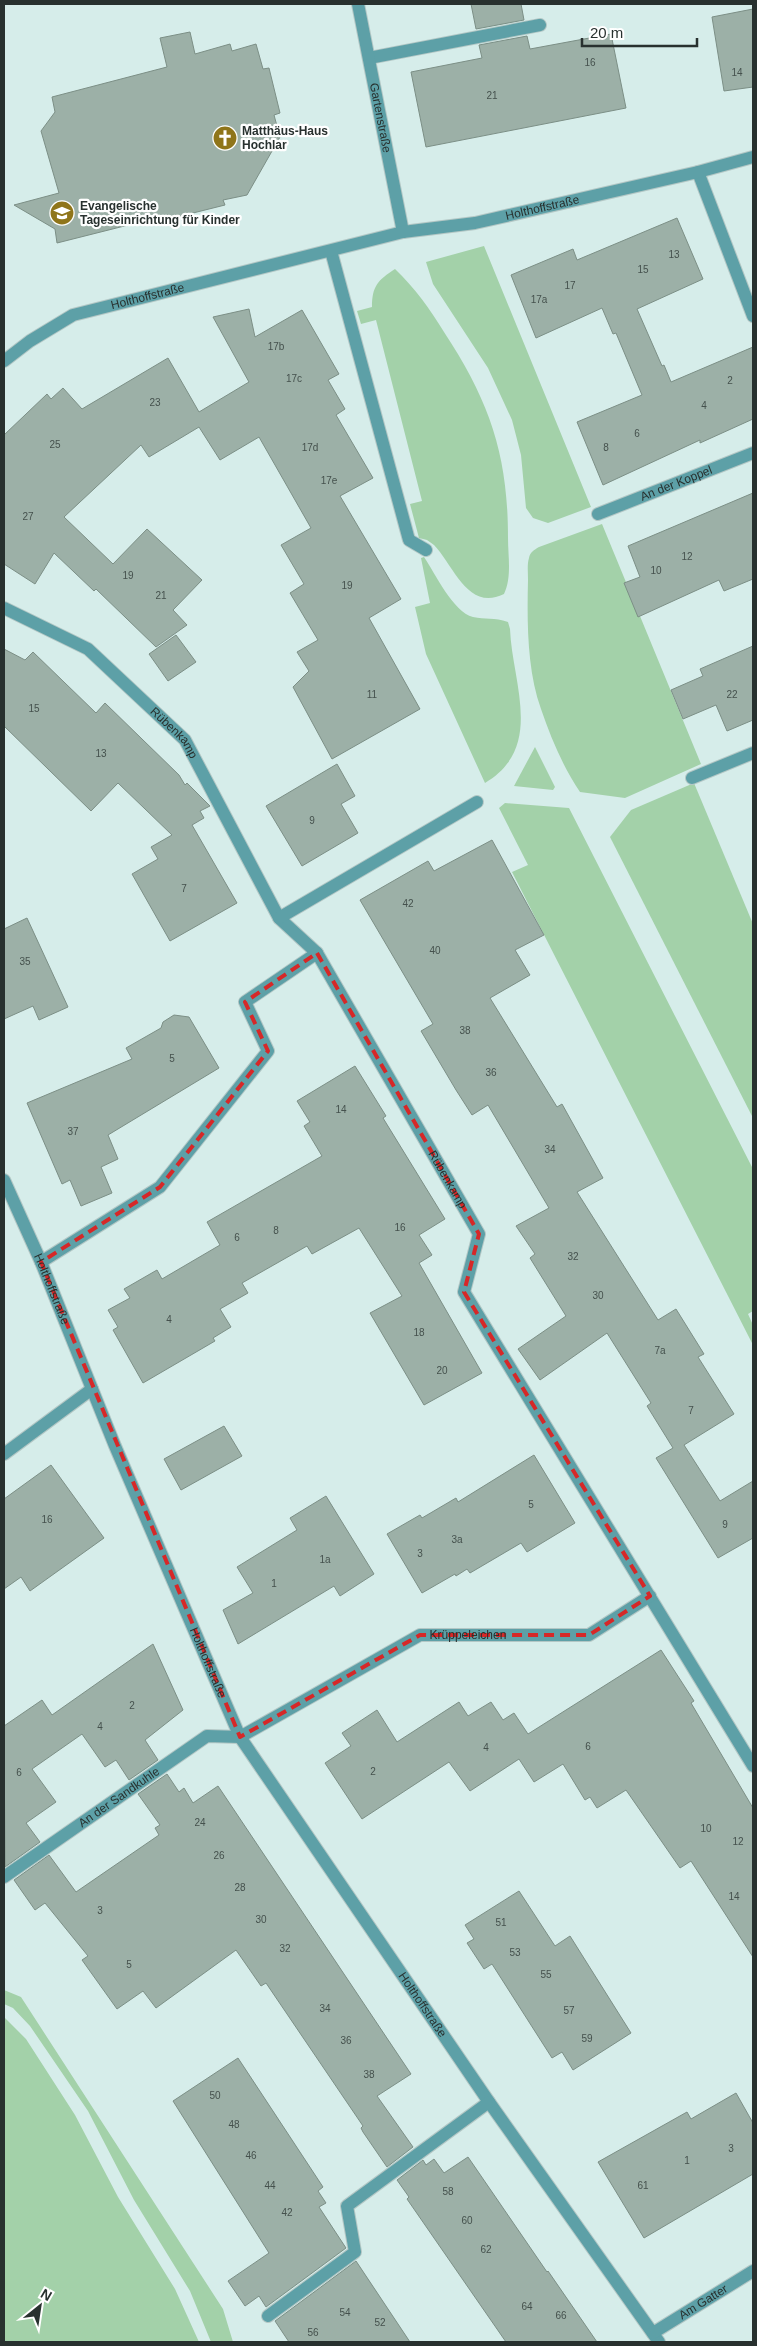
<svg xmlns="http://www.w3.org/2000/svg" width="757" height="2346" font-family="Helvetica,sans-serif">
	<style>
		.green { fill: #a3d1a9 }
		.building { fill: #9cb0a7; stroke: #7c8f86 }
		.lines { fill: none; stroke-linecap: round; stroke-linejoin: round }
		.lane-casing { stroke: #b3c7c5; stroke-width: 14 }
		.street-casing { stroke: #b3c7c5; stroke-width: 14 }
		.lane { stroke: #5da0a7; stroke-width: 12 }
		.street { stroke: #5da0a7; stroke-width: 12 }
		.marked { fill: none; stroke: #d62828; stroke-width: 4; stroke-dasharray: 10 6; stroke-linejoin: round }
		.labels { text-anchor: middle; stroke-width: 4.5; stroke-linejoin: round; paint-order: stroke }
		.number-label { font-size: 10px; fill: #45514d }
		.street-label { font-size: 12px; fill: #28312f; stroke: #fff }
		.poi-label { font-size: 12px; font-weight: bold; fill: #28312f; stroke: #fff; text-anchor: start }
	</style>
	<rect width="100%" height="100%" fill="#d6edea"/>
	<g class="green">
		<polygon points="484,246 591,507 548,523 533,518 526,508 521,455 512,420 488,368 433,284 426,262"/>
		<path d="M 395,269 C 415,288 430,309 444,332 C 490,402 508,455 508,538 C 508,557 512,577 504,594 C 468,612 454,566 434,545 L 427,540 L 419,538 L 410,504 L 422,501 L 376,320 L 361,324 L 357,311 L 372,307 C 372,286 378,280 395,269 Z"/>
		<path d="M 602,524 L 701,764 L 625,798 L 580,792 C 563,767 551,738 541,709 C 527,670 527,622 528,580 C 528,573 527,564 529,558 C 530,552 534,550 539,547 Z"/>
		<path d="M 424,557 C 435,573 453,612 473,617 C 485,620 494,617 508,622 L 510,629 C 512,683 545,747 485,783 L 426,654 L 415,607 L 430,603 L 421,558 Z"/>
		<polygon points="535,747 555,787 553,790 514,786"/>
		<polygon points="694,783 753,924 753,1118 610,837 631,810"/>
		<polygon points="505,803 569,808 753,1169 753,1311 748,1314 753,1325 753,1345 512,872 528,865 499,808"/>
		<polygon points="4,1990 21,1997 223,2309 233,2342 211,2342 190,2291 134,2200 88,2111 30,2026 13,2008 4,2004"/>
		<polygon points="4,2017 26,2039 75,2115 118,2197 175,2289 199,2342 4,2342"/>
	</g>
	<g class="building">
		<polygon points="471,4 521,4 524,20 476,29"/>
		<polygon points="753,9 753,87 724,91 712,17"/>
		<polygon points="190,32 195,54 230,44 232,51 256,44 263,69 269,68 280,113 274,115 280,137 247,195 223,200 225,205 169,219 168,215 57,243 55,229 14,205 59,193 41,131 55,112 52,97 167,67 160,38"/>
		<polygon points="611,34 626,108 426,147 411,72 482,58 479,45 527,36 530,49"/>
		<polygon points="677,218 703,279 637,309 662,366 664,365 671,382 753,347 753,419 700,443 700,440 603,485 577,422 642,395 616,333 613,334 602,308 536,338 511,275 573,249 577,260"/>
		<polygon points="249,309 255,337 302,310 339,374 328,380 345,409 336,415 373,478 340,496 401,599 369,618 420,709 332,759 293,687 309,671 297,652 318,640 290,593 304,584 281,545 311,528 259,437 220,460 199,427 149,457 141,445 64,517 113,564 147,529 202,580 173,610 187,625 156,647 96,589 94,591 54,553 35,584 4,564 4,435 47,394 51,399 63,388 82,409 168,358 199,412 249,382 213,317"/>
		<polygon points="753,493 753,579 724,591 719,580 638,617 624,583 640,577 628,546"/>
		<polygon points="176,635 196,662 168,681 149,654"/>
		<polygon points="753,646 753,720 727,731 716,705 683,719 671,690 703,676 700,669"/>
		<polygon points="4,649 25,660 33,652 96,713 105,703 179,775 185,785 187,783 210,806 200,811 204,818 192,825 237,903 170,941 132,874 158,859 151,847 172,835 118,783 91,811 4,726"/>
		<polygon points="337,764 355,796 341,804 358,833 302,866 266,806"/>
		<polygon points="492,840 544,935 515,950 530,975 490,998 557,1107 562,1104 603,1178 577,1192 658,1320 676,1309 704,1354 698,1357 734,1414 684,1445 720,1501 753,1481 753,1538 718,1558 656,1458 673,1448 647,1406 651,1403 607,1333 540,1380 518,1349 566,1316 530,1258 535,1254 516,1226 549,1208 488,1105 472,1115 456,1090 421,1031 433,1024 360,900 428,861 434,871"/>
		<polygon points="27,918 68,1007 39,1020 33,1006 4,1019 4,929"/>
		<polygon points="174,1015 189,1017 219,1068 108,1135 118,1159 101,1167 112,1193 81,1206 70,1180 62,1184 27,1103 132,1059 126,1048 161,1028 163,1022"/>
		<polygon points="355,1066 386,1116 383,1118 445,1219 419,1235 432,1255 419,1263 482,1373 424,1405 370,1313 402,1296 359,1228 312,1254 307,1246 242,1283 248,1293 220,1309 231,1327 213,1338 215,1341 143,1383 113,1330 118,1327 108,1310 130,1298 124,1289 157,1270 162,1279 220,1245 207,1222 322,1156 304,1126 310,1122 297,1101"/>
		<polygon points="224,1426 242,1456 181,1490 164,1459"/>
		<polygon points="534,1455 575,1523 527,1552 521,1543 470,1573 467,1569 456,1576 455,1574 422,1593 387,1534 420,1515 422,1518 456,1498 458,1502"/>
		<polygon points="51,1465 104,1538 30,1591 21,1577 4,1589 4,1499"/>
		<polygon points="326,1496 374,1574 340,1596 334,1586 238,1644 223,1610 253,1593 237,1567 297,1530 290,1518"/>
		<polygon points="153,1644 183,1710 145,1740 158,1760 129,1780 116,1760 105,1767 82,1734 32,1769 56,1802 26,1823 40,1842 5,1867 4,1726 42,1700 52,1715"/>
		<polygon points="661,1650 694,1701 691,1703 753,1808 753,1957 691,1861 680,1868 626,1790 597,1808 590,1797 585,1800 563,1764 534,1782 519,1759 470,1791 449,1762 362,1819 325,1763 351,1746 342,1733 377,1710 397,1742 459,1702 468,1716 491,1702 503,1720 514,1713 528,1734"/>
		<polygon points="167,1774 179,1792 184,1788 193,1803 218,1786 411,2074 377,2096 413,2147 387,2167 363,2132 361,2128 363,2126 266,1983 261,1986 236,1950 156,2008 143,1991 117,2009 82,1960 88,1956 45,1903 35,1910 14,1880 49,1855 76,1892 159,1835 155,1828 160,1825 138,1794"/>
		<polygon points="519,1891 555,1946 570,1936 631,2033 573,2070 562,2052 552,2058 492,1964 484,1969 467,1943 474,1939 465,1925"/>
		<polygon points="238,2058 323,2187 318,2191 326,2203 319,2207 346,2248 266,2307 259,2296 245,2306 228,2281 269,2253 173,2101"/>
		<polygon points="736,2093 753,2123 753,2174 644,2238 598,2162 687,2112 691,2119"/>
		<polygon points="468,2157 547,2272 548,2271 597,2342 506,2342 407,2199 409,2197 397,2180 423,2160 426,2165 434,2159 444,2173"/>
		<polygon points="356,2261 410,2342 289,2342 275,2321"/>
	</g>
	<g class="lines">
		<defs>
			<polyline id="lane" points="369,58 540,25"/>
			<g id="street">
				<path id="s1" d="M 358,4 L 403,232"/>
				<polyline points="698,172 753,316"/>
				<polyline points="331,251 409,540 426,550"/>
				<path id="s2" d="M 4,361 L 30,341 L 73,315 L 403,232 L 475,223 L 698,172 L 753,157"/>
				<path id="s3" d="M 598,514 L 753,453"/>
				<path id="s4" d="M 4,608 L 88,649 L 185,740 L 279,918 L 317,953 L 479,1234 L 464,1292 L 753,1766"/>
				<polyline points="692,778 753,753"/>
				<polyline points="279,918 477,802"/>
				<path id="s5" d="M 4,1180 L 41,1262 L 115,1446 L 240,1737 L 489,2102 L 659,2342"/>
				<polyline points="41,1262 160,1187 268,1051 245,1002 317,953"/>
				<polyline points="4,1454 92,1389"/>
				<path id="s6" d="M 4,1877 L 207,1736 L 240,1737 L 420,1635 L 589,1635 L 650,1596"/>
				<polyline points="268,2316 355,2252 347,2206 489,2102"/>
				<path id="s7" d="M 653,2333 L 753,2271"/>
			</g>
		</defs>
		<use href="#lane" class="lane-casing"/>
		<use href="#street" class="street-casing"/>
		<use href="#lane" class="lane"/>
		<use href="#street" class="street"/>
	</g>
	<path class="marked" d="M 317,953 L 479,1234 L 464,1292 L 650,1596 L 589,1635 L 420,1635 L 240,1737 L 41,1262 L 160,1187 L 268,1051 L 245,1002 Z"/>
	<defs>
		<symbol id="church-disc" viewBox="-11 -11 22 22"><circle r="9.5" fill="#8f751a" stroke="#fff"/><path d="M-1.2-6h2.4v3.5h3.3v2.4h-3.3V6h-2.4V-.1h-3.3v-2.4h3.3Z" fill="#fff"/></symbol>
		<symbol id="school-disc" viewBox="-11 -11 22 22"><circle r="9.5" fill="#8f751a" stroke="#fff"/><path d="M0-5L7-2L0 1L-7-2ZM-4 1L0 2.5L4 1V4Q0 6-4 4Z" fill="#fff"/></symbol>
	</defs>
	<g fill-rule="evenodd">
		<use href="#church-disc" x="211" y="124" width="28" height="28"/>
		<use href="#school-disc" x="48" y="199" width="28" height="28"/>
	</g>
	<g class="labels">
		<g class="number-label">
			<text x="590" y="66">16</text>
			<text x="737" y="76">14</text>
			<text x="492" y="99">21</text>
			<text x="674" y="258">13</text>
			<text x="643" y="273">15</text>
			<text x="570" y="289">17</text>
			<text x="539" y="303">17a</text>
			<text x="276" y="350">17b</text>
			<text x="294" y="382">17c</text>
			<text x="730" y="384">2</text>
			<text x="155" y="406">23</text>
			<text x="704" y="409">4</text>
			<text x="637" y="437">6</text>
			<text x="55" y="448">25</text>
			<text x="310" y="451">17d</text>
			<text x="606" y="451">8</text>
			<text x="329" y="484">17e</text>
			<text x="28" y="520">27</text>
			<text x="687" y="560">12</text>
			<text x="656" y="574">10</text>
			<text x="128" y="579">19</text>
			<text x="347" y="589">19</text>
			<text x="161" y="599">21</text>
			<text x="372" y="698">11</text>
			<text x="732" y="698">22</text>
			<text x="34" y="712">15</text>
			<text x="101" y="757">13</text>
			<text x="312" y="824">9</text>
			<text x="184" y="892">7</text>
			<text x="408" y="907">42</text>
			<text x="435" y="954">40</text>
			<text x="25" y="965">35</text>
			<text x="465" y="1034">38</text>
			<text x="172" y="1062">5</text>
			<text x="491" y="1076">36</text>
			<text x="341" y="1113">14</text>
			<text x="73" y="1135">37</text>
			<text x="550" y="1153">34</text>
			<text x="400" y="1231">16</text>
			<text x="276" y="1234">8</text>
			<text x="237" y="1241">6</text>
			<text x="573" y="1260">32</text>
			<text x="598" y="1299">30</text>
			<text x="169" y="1323">4</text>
			<text x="419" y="1336">18</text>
			<text x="660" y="1354">7a</text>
			<text x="442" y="1374">20</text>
			<text x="691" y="1414">7</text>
			<text x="531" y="1508">5</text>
			<text x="47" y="1523">16</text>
			<text x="725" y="1528">9</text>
			<text x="457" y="1543">3a</text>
			<text x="420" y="1557">3</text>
			<text x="325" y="1563">1a</text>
			<text x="274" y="1587">1</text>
			<text x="132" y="1709">2</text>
			<text x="100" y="1730">4</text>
			<text x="588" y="1750">6</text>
			<text x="486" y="1751">4</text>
			<text x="373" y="1775">2</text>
			<text x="19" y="1776">6</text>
			<text x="200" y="1826">24</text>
			<text x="706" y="1832">10</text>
			<text x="738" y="1845">12</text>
			<text x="219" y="1859">26</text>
			<text x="240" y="1891">28</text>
			<text x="734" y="1900">14</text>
			<text x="100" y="1914">3</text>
			<text x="261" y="1923">30</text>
			<text x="501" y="1926">51</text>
			<text x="285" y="1952">32</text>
			<text x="515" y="1956">53</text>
			<text x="129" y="1968">5</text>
			<text x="546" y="1978">55</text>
			<text x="325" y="2012">34</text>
			<text x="569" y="2014">57</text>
			<text x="587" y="2042">59</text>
			<text x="346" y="2044">36</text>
			<text x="369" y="2078">38</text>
			<text x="215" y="2099">50</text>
			<text x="234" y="2128">48</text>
			<text x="731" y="2152">3</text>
			<text x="251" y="2159">46</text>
			<text x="687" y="2164">1</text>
			<text x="270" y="2189">44</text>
			<text x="643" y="2189">61</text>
			<text x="448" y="2195">58</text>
			<text x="287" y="2216">42</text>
			<text x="467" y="2224">60</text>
			<text x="486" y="2253">62</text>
			<text x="527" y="2310">64</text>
			<text x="345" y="2316">54</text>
			<text x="561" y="2319">66</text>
			<text x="380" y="2326">52</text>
			<text x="313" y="2336">56</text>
		</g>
		<g class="street-label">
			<text dy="4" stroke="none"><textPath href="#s1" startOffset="116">Gartenstraße</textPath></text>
			<text dy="4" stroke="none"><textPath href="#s2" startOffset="565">Holthoffstraße</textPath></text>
			<text dy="4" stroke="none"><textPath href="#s2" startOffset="160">Holthoffstraße</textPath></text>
			<text dy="4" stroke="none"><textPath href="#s3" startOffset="84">An der Koppel</textPath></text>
			<text dy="4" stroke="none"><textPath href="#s4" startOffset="214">Rübenkamp</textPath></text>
			<text dy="4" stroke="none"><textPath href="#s4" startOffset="741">Rübenkamp</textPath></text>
			<text dy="4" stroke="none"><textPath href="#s5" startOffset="119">Holthoffstraße</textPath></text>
			<text dy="4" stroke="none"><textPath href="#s6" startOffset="535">Krüppeleichen</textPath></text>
			<text dy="4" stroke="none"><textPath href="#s5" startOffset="524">Holthoffstraße</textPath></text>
			<text dy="4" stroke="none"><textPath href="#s6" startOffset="140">An der Sandkuhle</textPath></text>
			<text dy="4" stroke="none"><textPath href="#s5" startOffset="929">Holthoffstraße</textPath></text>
			<text dy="4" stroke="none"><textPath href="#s7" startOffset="59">Am Gatter</textPath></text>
		</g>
		<g class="poi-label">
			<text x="242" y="135">Matthäus-Haus<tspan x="242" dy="14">Hochlar</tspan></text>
			<text x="80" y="210">Evangelische<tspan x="80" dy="14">Tageseinrichtung für Kinder</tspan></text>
		</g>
	</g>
	<rect width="757" height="2346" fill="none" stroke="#28312f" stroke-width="10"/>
	<g transform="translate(40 2306) rotate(30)" stroke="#ffffff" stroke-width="4" paint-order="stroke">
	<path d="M0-4L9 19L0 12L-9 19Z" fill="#28312f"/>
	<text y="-8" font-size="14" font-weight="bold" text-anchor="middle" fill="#28312f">N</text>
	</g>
	<path d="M582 38v8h115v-8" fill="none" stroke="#28312f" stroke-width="2.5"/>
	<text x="590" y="38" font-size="15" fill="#28312f" stroke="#ffffff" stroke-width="4" paint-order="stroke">20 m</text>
</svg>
